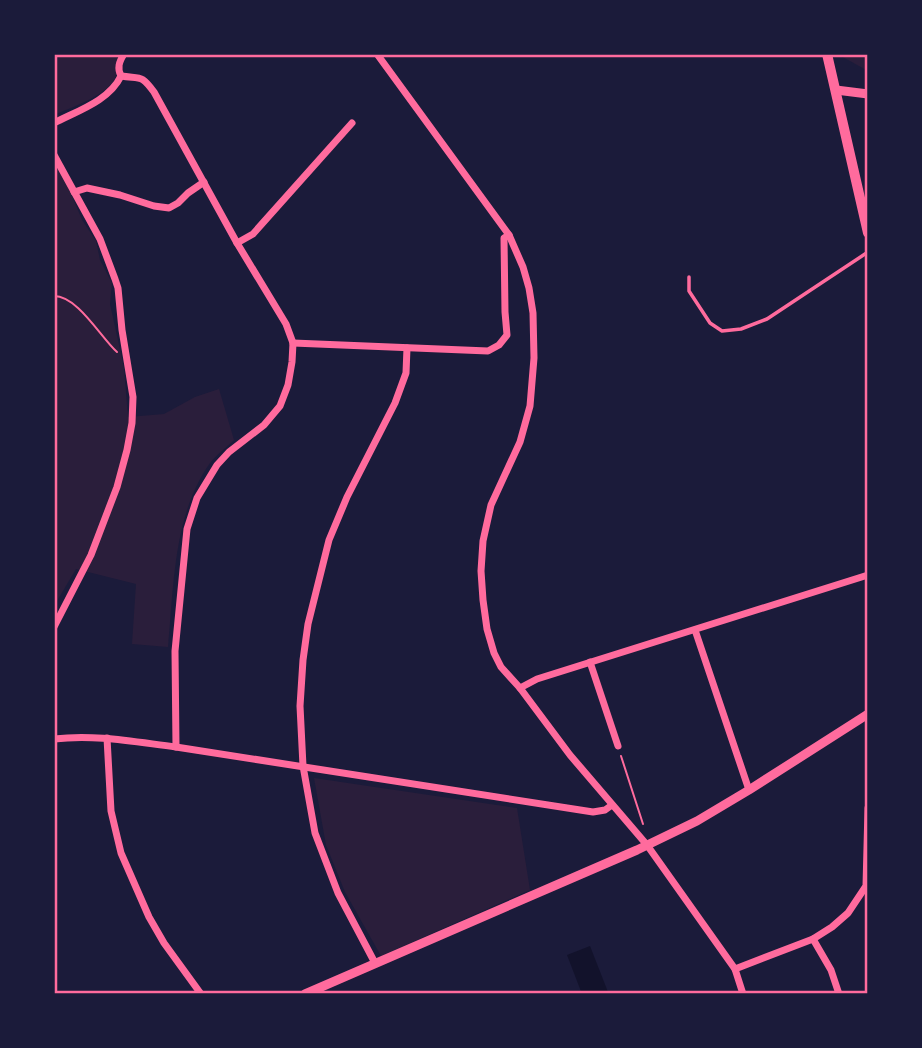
<svg xmlns="http://www.w3.org/2000/svg" width="922" height="1048" font-family="'Open Sans',sans-serif">
	<style>
		.green { fill: #2a1e3b }
		.water { fill: #12122b }
		.lines { fill: none; stroke-linecap: round; stroke-linejoin: round }
		.path { stroke: #ff6b9d; stroke-width: 2 }
		.service { stroke: #ff6b9d; stroke-width: 3.5 }
		.minor { stroke: #ff6b9d; stroke-width: 7 }
		.tertiary { stroke: #ff6b9d; stroke-width: 9 }
		.secondary { stroke: #ff6b9d; stroke-width: 10 }
		.neatline { fill: none; stroke: #ff6b9d; stroke-width: 2.5 }
	</style>
	<rect width="100%" height="100%" fill="#1b1b3a"/>
	<g class="green">
		<path d="M 54,54 L 120,54 C 114,66 118,67 116,76 C 111,94 70,108 54,115 Z"/>
		<polygon points="840,54 868,54 868,71 841,56"/>
		<path d="M 54,163 L 68,186 L 82,220 L 96,241 L 100,260 L 112,283 L 110,304 L 124,368 L 128,417 L 164,414 L 195,397 L 219,389 L 234,440 C 226,448 216,455 210,463 C 173,515 174,586 168,647 L 132,644 L 136,584 L 76,569 L 54,606 L 56,619 L 54,621 Z"/>
		<polygon points="314,778 517,808 530,890 381,956 345,892 326,845"/>
	</g>
	<polygon class="water" points="590,946 608,992 604,994 582,994 567,955"/>
	<g class="lines">
		<g class="path">
			<path d="M 54,296 C 78,296 101,338 117,352"/>
			<polyline points="621,756 643,824"/>
		</g>
		<polyline class="service" points="689,277 689,291 710,323 722,331 741,329 767,319 868,252"/>
		<g class="minor">
			<polyline points="377,54 509,235 523,267 529,288 533,313 534,358 530,406 520,442 491,505 483,541 481,571 483,600 487,629 494,653 501,667 520,688 570,755 647,845 735,969 743,994"/>
			<path d="M 121,76 C 141,79 141,74 154,92 L 237,243 L 286,324 L 293,343 L 292,362 L 288,385 L 280,406 L 264,425 L 229,452 L 217,465 L 197,498 L 187,529 L 175,651 L 176,747"/>
			<path d="M 121,76 C 117,68 119,62 124,54"/>
			<path d="M 54,123 C 77,111 109,101 121,76"/>
			<polyline points="54,155 100,239 115,279 118,288 122,330 133,397 132,423 127,450 117,487 91,555 54,627"/>
			<polyline points="74,192 87,188 120,195 154,206 169,208 178,203 188,193 204,182"/>
			<polyline points="237,243 253,234 352,123"/>
			<polyline points="293,343 488,351 499,345 507,335 505,312 504,238 509,235"/>
			<polyline points="695,630 749,790"/>
			<polyline points="590,662 618,746"/>
			<polyline points="520,688 537,679 868,575"/>
			<polyline points="107,738 111,811 121,853 149,917 164,943 201,994"/>
			<path d="M 54,739 C 95,734 135,742 176,747 L 593,812 L 605,810 L 612,805"/>
			<polyline points="813,939 831,970 839,994"/>
			<polyline points="375,963 338,893 315,833 303,766 300,706 303,660 308,624 329,540 347,497 395,403 406,373 407,348"/>
			<polyline points="735,969 813,939 832,927 848,913 866,886 868,808"/>
		</g>
		<g class="tertiary">
			<polyline points="836,90 868,94"/>
			<polyline points="305,994 637,850 697,821 749,790 868,714"/>
		</g>
		<polyline class="secondary" points="827,54 868,233"/>
	</g>
	<rect width="922" height="1048" fill="none" stroke="#1b1b3a" stroke-width="112"/>
	<rect x="56" y="56" width="810" height="936" class="neatline"/>
</svg>
